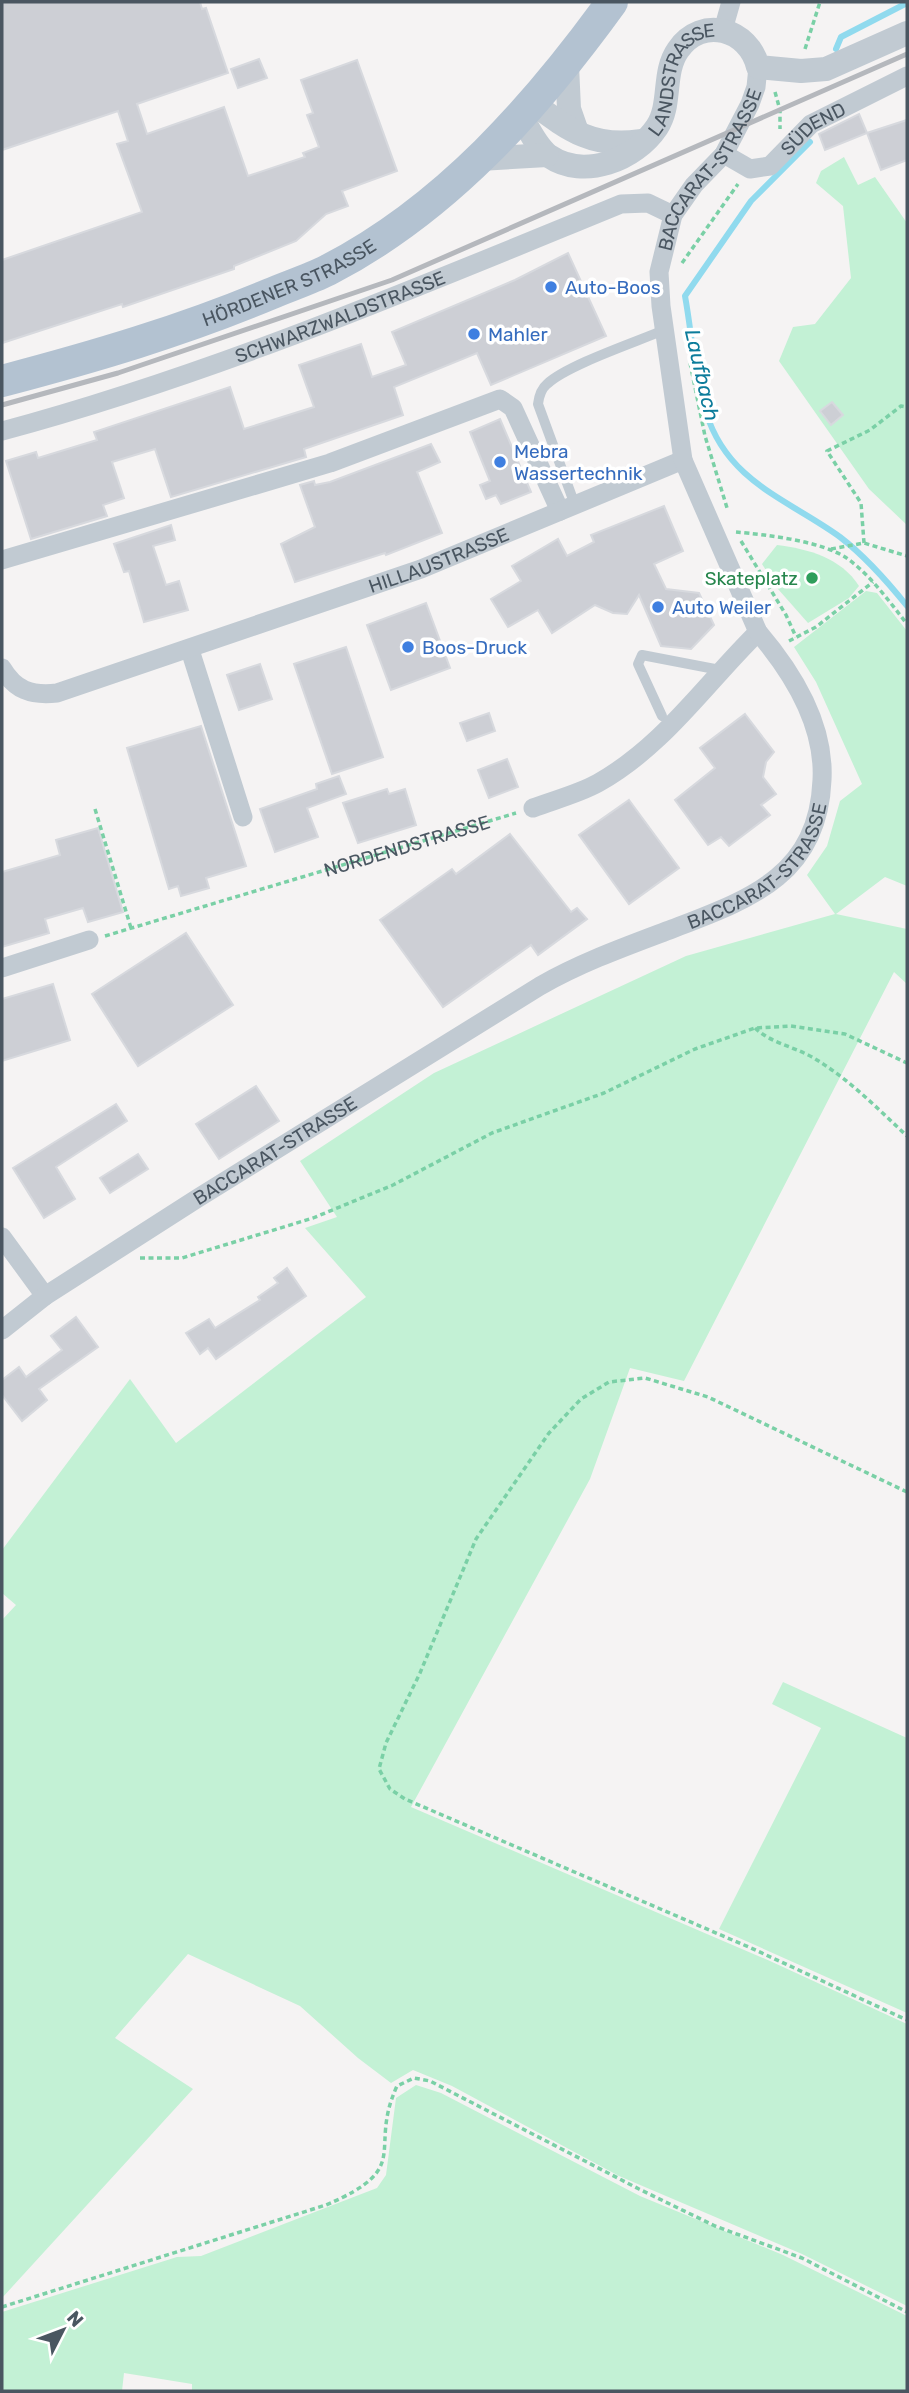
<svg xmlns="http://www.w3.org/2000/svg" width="909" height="2393" font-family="Rubik,sans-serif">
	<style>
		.green { fill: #c3f1d5 }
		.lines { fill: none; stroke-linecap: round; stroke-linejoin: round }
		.stream { stroke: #90daee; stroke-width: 6 }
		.building { fill: #cdcfd5; stroke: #d7d9de; stroke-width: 2 }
		.path { stroke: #7ad0a6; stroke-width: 3.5; stroke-dasharray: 5 3.5; stroke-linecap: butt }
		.service { stroke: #c1cad2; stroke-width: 10 }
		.minor { stroke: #c1cad2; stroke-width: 19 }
		.tertiary { stroke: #c1cad2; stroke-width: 24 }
		.primary { stroke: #b3c2d1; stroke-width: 32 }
		.rail { stroke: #b5b8bd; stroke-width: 5 }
		.shop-dot { fill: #3f7fe0; stroke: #fff; stroke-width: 2.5 }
		.leisure-dot { fill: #2e9e5b; stroke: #fff; stroke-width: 2.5 }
		.labels { text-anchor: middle; stroke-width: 7; stroke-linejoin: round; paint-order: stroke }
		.street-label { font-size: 19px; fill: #4a5661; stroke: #fff }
		.shop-label { font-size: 19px; fill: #366cbe; stroke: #fff; text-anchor: start }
		.leisure-label { font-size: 19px; fill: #27864d; stroke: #fff; text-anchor: end }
		.water-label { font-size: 21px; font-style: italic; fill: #0c7c9b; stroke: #fff }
	</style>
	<rect width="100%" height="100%" fill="#f5f3f3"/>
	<g class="green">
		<polygon points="844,157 858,185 875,177 907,223 907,525 869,489 779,361 793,327 815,324 851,278 843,206 816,183 821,171"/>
		<path d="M 777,545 C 809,549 841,558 859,586 L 849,598 L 808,623 L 778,589 L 762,564 Z"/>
		<polygon points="866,591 877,593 907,631 907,886 885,877 836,914 907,929 907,984 894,972 684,1381 630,1368 590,1479 411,1807 770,1961 907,2024 907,2306 802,2254 619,2176 452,2086 413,2070 391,2083 358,2058 300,2006 188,1954 115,2038 193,2089 2,2298 2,1620 16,1605 2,1593 2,1550 130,1379 176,1443 366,1297 305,1228 337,1217 300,1161 434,1073 686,956 835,914 807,875 827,846 840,801 862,784 816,682 794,647"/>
		<polygon points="783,1682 907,1738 907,2013 719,1929 821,1728 772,1704"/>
		<polygon points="416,2085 441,2093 640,2196 783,2255 907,2316 907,2391 192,2391 192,2384 124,2373 122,2391 2,2391 2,2312 177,2257 201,2256 377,2188 386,2175 396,2098"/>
	</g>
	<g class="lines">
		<g class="stream">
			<polyline points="836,49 841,37 907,3"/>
			<path d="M 810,142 L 751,201 L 685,296 C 692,334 694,376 706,412 C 727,482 789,500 840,537 C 866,557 887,581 907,606"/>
		</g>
	</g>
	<g class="building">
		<polygon points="2,2 200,2 202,9 206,8 228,73 137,104 147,134 224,107 248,176 305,157 303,153 319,147 307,115 313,113 301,80 357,60 397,171 342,191 348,206 326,214 296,241 234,266 234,269 123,307 122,304 2,343 2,260 142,212 117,144 128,141 118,111 2,150"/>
		<polygon points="259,59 267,78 238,88 231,69"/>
		<polygon points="859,114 867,133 825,150 819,134"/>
		<polygon points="907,120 907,160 881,170 867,133"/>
		<polygon points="568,253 606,336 491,385 477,353 394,387 403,415 304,449 306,457 171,497 155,449 112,462 124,498 103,505 107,516 31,539 6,461 36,452 38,458 97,440 94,432 230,387 244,429 314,407 299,365 361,344 372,377 406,365 392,332 515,280"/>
		<polygon points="832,402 843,415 831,425 820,411"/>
		<polygon points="500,419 531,492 501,504 496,495 486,499 480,485 490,481 470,432"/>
		<polygon points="431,444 440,462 417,472 442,533 386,555 385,553 295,582 281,544 315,527 300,485 314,481 315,485 330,482"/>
		<polygon points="664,506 683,551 654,564 666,589 699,593 714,625 691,649 661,646 639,595 627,614 613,613 595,605 552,633 538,610 508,627 491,599 521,581 512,566 558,539 567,556 594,542 591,535"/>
		<polygon points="171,525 175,540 153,546 166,585 179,581 188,610 144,622 129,571 124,572 114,544"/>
		<polygon points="426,603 450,668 391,690 367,625"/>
		<polygon points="346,647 383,757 332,774 294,664"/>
		<polygon points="260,664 272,699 239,710 227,675"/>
		<polygon points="489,713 495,731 467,741 460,723"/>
		<polygon points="745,714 774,752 766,762 763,777 776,794 761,805 770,815 729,846 721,837 708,845 675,800 715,768 700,748"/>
		<polygon points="201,726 246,866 206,878 209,888 181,896 178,886 169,889 127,748"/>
		<polygon points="507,759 518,787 489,798 478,770"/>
		<polygon points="339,776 346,794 307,808 318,837 275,852 260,809 317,789 316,784"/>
		<polygon points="387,789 389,794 405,789 416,825 358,843 343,803"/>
		<polygon points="629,800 679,868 629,904 579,835"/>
		<polygon points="98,828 123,912 88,922 83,908 45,919 49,933 2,947 2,872 60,855 56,840"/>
		<polygon points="510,834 571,912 577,908 587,919 538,955 531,945 443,1007 380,920 452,869 456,874"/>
		<polygon points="186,933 233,1005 138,1066 92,994"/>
		<polygon points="53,984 70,1040 2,1061 2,999"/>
		<polygon points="256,1086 279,1121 219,1159 196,1124"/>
		<polygon points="116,1104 127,1121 56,1167 75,1199 44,1218 13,1168"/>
		<polygon points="138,1154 148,1169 110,1193 100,1178"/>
		<polygon points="287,1268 306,1296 216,1359 208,1348 200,1354 186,1333 209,1319 215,1328 260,1300 258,1297 278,1283 274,1278"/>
		<polygon points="76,1317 98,1347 39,1389 47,1400 22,1421 2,1395 2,1380 19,1367 26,1377 62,1350 51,1336"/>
	</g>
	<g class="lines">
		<g class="path">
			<polyline points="805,49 820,2"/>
			<polyline points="775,92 780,110 780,129"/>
			<polyline points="682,263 738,184"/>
			<polyline points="690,363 705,436 728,511"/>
			<path d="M 736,532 C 767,535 823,541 848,559 C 871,576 889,601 907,624"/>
			<polyline points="741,541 786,615 796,637"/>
			<polyline points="864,543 861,503 827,451 870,430 901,406 907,407"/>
			<polyline points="831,549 864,543 907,556"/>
			<polyline points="789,641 816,627 873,582"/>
			<polyline points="95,809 131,928"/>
			<path id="s1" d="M 105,936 L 516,813"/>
			<path d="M 755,1028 C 771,1043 792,1046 812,1057 C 848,1078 877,1108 907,1136"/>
			<polyline points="140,1258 182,1258 313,1218 393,1185 492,1133 604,1093 695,1049 755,1028 791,1026 845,1034 907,1063"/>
			<polyline points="907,1492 708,1397 645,1378 609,1382 581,1399 549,1433 476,1539 420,1673 386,1743 379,1769 390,1789 405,1799 751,1948 907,2020"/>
			<path d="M 2,2307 L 326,2205 C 415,2167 367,2151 397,2086 L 414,2078 L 430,2081 L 639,2189 L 715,2226 L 802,2258 L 907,2312"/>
		</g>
		<g class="service">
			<path d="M 575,505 L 538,404 C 539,396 541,389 547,384 C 567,365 636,342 664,330"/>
			<polyline points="662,716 638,664 642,655 720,670"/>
		</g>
		<g class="minor">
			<polyline points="723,30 731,2"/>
			<path id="s2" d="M 724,154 L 750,169 L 770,166 L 811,124 L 907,76"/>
			<path id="s3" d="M 2,431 C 214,374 418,287 621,204 L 648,203 L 673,215"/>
			<polyline points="2,560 330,463 500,399 513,408 560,511"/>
			<polyline points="190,650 243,817"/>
			<path id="s4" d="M 2,668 C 15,690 31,696 57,693 L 421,569 L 683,460"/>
			<path d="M 533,808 C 554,800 578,794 598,783 C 664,746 705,684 758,632"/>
			<polyline points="2,968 89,940"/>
			<polyline points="2,1237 45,1296"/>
			<path id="s5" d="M 2,1330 L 45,1296 L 198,1198 L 540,986 C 582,962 627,946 672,929 C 750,899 818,876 822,780 C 825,724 793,673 758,632 L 683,460 L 661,306 L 659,272 L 673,215 L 694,185 L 724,154 L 750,104 L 756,87 L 758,67"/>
		</g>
		<g class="tertiary">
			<polyline points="567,65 569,109 577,132"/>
			<path d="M 534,104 C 570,131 594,148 640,141"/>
			<path id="s6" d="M 522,117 C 529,130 537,147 549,156 C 584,180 635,160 657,127 C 672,104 662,73 678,50 C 702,15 749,29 758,67 L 801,71 L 826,69 L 907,33"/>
			<polyline points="480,159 547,155"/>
		</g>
		<path class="primary" id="s7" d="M 2,381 C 93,357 182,331 270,294 C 289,286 310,279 328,270 C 446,209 536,107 612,2"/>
		<polyline class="rail" points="2,405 118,373 392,280 907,54"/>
	</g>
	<g class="shop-dot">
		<circle cx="551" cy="287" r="7"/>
		<circle cx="474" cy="334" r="7"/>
		<circle cx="500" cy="462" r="7"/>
		<circle cx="658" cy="607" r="7"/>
		<circle cx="408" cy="647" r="7"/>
	</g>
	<circle class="leisure-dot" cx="812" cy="578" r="7"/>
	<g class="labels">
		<g class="street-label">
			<text dy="7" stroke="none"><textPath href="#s6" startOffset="229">LANDSTRASSE</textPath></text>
			<text dy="7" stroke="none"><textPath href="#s2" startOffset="108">SÜDEND</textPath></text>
			<text dy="7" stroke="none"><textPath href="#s5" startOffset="1670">BACCARAT-STRASSE</textPath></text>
			<text dy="7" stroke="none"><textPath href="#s7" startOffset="304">HÖRDENER STRASSE</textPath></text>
			<text dy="7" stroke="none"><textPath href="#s3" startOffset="357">SCHWARZWALDSTRASSE</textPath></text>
			<text dy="7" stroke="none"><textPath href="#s4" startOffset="469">HILLAUSTRASSE</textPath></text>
			<text dy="7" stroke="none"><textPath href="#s1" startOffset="315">NORDENDSTRASSE</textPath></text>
			<text dy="7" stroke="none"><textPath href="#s5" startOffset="894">BACCARAT-STRASSE</textPath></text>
			<text dy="7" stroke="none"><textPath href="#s5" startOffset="327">BACCARAT-STRASSE</textPath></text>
		</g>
		<g class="shop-label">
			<text x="565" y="294">Auto-Boos</text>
			<text x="488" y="341">Mahler</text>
			<text x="514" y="458">Mebra<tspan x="514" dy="22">Wassertechnik</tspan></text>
			<text x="672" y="614">Auto Weiler</text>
			<text x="422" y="654">Boos-Druck</text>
		</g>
		<g class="leisure-label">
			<text x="798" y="585">Skateplatz</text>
		</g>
		<g class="water-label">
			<text transform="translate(702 375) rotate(77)" y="7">Laufbach</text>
		</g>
	</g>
	<rect width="909" height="2393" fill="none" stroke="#4a5661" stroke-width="7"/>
	<g transform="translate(63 2330) rotate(48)" stroke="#ffffff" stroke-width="5" paint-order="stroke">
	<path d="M0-5L12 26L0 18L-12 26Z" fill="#4a5661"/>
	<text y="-10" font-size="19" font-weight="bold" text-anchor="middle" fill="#4a5661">N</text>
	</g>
</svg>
